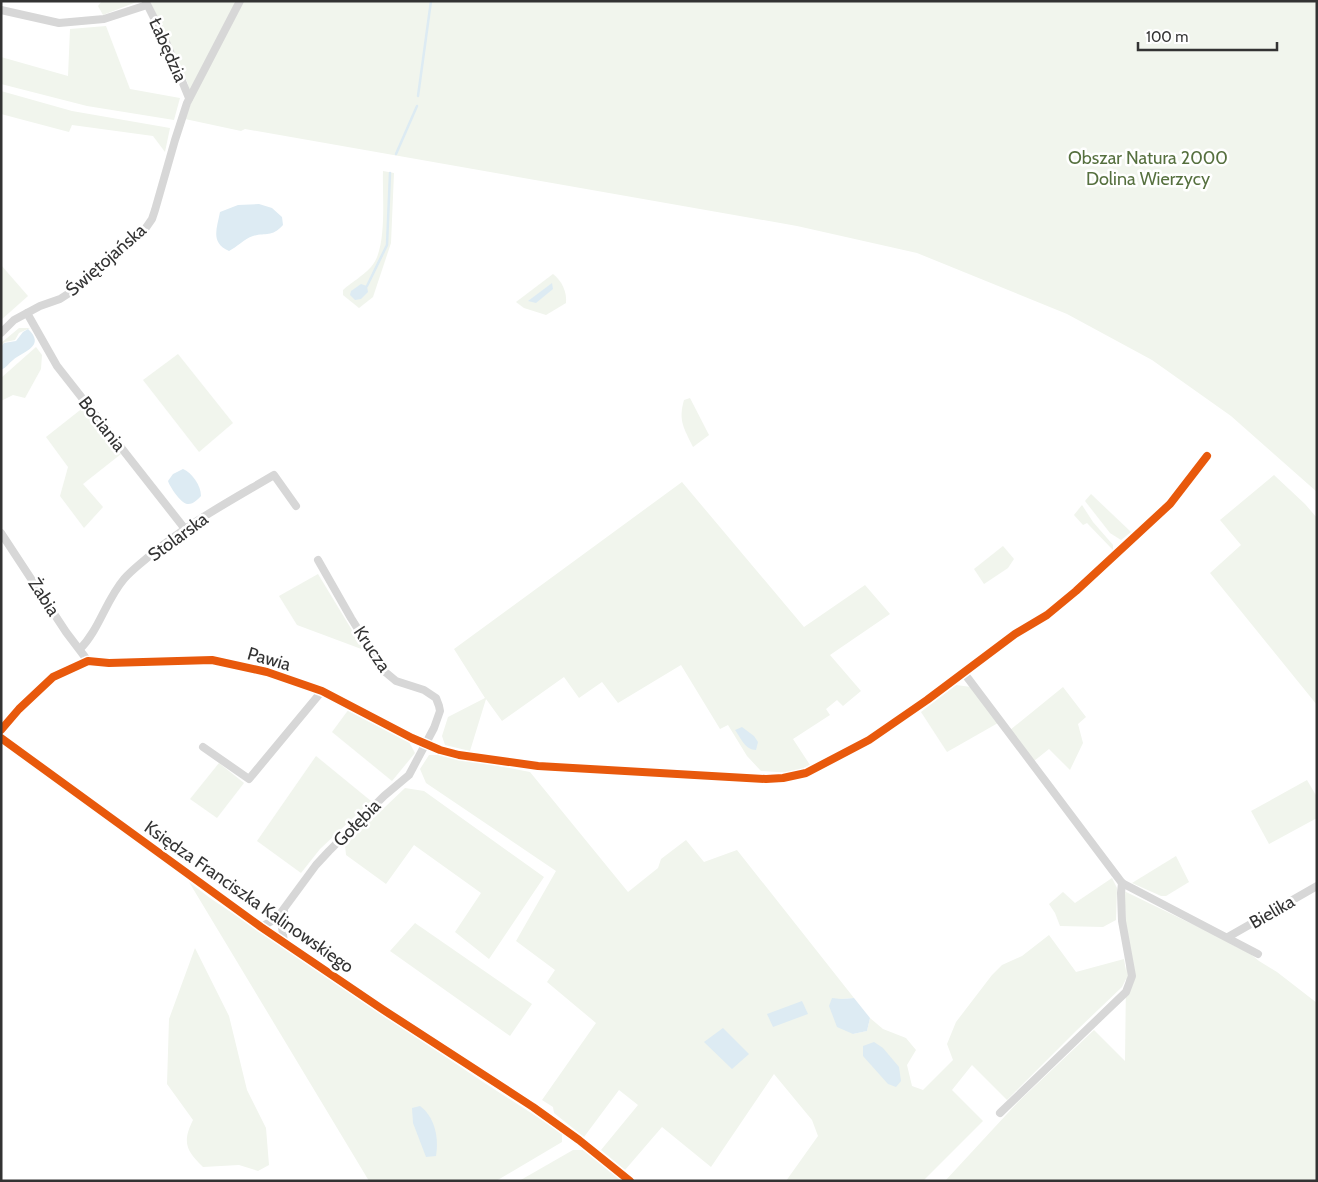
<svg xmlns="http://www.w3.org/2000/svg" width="1318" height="1182" font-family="Cabin,sans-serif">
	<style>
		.green { fill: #f1f5ed }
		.water { fill: #ddebf3 }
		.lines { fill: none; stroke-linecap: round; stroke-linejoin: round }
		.stream { stroke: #ddebf3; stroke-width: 2.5 }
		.minor { stroke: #d7d7d7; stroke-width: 8 }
		.cycleway-casing { stroke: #fff; stroke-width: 11 }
		.cycleway { stroke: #e8590c; stroke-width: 8 }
		.labels { text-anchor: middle; stroke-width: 5; stroke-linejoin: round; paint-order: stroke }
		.street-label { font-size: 18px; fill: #333; stroke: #fff }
		.park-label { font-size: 18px; fill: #56703f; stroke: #fff }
	</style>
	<rect width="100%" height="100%" fill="#fff"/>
	<g class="green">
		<polygon points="102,1 139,1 103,15 98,6"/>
		<polygon points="150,1 1317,1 1317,492 1231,416 1152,360 1067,314 917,253 797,226 245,129 241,131 185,119 191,103 188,84"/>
		<polygon points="106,26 130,89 180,98 174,120 87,106 1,84 1,57 68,76 70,29"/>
		<polygon points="1,91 72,111 170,128 165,152 153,136 72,125 69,132 1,114"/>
		<path d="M 383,171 L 394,173 L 391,243 L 373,297 L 359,308 L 343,295 L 343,290 C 352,282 363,276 371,267 C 388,249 382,195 383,171 Z"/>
		<polygon points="1,265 28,296 1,320"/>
		<path d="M 553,274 C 562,281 567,292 566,303 L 546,315 L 524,308 L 516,302 Z"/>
		<polygon points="19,328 30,328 19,333 15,340 5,342 1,346 1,343"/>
		<polygon points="36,347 42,355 41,369 25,398 13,395 1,401 1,378"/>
		<polygon points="178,354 233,423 199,452 143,380"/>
		<path d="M 690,398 L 709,435 L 693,447 C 684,428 678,421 684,400 Z"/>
		<polygon points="84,407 121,454 83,484 103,507 84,528 60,496 68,467 46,437"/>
		<polygon points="1274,475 1305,504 1317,518 1317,705 1210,573 1241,545 1220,520"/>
		<polygon points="682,482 804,627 865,585 890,614 830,655 861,691 843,706 837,700 826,709 830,715 793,739 810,765 792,773 761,771 747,756 728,725 720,729 681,665 618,703 602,682 579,698 564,677 502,721 486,699 470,751 445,745 442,736 448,717 485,698 454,649"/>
		<polygon points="1091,494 1131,532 1121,540 1110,533 1085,501"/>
		<polygon points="1082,505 1093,522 1113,545 1113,550 1087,523 1083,525 1074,515"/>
		<polygon points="1003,546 1014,559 1008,568 984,584 974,569"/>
		<polygon points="318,574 364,650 297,625 279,596"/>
		<polygon points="956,685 971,687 998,723 947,752 921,712"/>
		<polygon points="1063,687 1086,717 1078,724 1083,743 1070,770 1049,749 1034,761 1010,730"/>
		<polygon points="349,709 409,742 415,753 392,781 332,732"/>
		<polygon points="429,755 441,755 530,772 628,892 658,868 661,859 686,840 704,862 737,850 854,998 841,999 853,1034 867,1031 870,1018 883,1029 906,1038 916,1050 907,1065 912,1086 923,1090 953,1060 947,1044 956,1022 992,975 1002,965 1022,956 1049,935 1076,972 1124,959 1126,971 1126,920 1124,891 1225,940 1238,948 1241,946 1259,961 1277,972 1317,1003 1317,1181 945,1181 1018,1102 1094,1030 1125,1061 1126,979 1122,987 1076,1031 1007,1100 972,1065 952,1090 983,1121 923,1181 786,1181 818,1136 812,1120 774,1074 711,1167 662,1127 625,1170 601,1150 638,1105 619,1090 584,1137 554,1113 553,1107 542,1100 596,1023 547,982 555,970 516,941 556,871 426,783 420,769"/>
		<polygon points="316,756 371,801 320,849 301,873 257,841"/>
		<polygon points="219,763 244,783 217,818 190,799"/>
		<polygon points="1307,780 1317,797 1317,818 1269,844 1251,811"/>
		<polygon points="405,788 424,791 544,877 489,959 455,932 481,893 414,845 386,884 346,855 345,845"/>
		<polygon points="1176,856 1189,882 1166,896 1161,896 1132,883"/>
		<polygon points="1112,878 1117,888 1116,920 1103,927 1060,926 1055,913 1049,904 1063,892 1075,903"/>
		<polygon points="189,882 210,898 480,1080 562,1133 562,1142 496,1181 369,1181"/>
		<polygon points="415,923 532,1004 510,1036 390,951"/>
		<path d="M 195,948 L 229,1016 L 247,1090 L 266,1128 L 269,1165 L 258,1171 L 239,1165 L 203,1167 C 186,1151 182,1142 193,1120 L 167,1084 L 169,1019 Z"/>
		<polygon points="573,1150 584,1150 622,1181 519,1181"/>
	</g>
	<g class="water">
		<path d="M 259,204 L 272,208 L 282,217 L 283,225 C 271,238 266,232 253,236 C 244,239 237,247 229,251 C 210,243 217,228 220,212 L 238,205 Z"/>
		<polygon points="552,283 553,289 536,303 528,301"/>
		<polygon points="361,284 367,286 368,292 361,299 355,300 350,295 351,291"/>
		<path d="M 28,329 C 46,346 24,351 13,360 C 9,363 6,368 1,370 L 1,347 L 4,343 L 16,341 L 23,332 Z"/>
		<path d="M 183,469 C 192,473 201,485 201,496 C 198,499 193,505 187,504 C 180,502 170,487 168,481 L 173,474 Z"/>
		<path d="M 742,727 L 754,736 L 758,742 L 756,750 C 745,750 741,738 735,730 Z"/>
		<polygon points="832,998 841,999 854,998 870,1018 867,1031 853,1034 837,1027 829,1006"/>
		<polygon points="802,1001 808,1014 773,1027 767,1014"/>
		<polygon points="723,1028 749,1054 732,1069 704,1042"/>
		<polygon points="874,1042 883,1048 899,1067 901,1081 896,1087 888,1084 863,1056 863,1046"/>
		<path d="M 420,1106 C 435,1117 439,1138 436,1156 L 426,1157 L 413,1123 L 412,1108 Z"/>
	</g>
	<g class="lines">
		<g class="stream">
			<polyline points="418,96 431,1"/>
			<polyline points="396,154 417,106"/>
			<polyline points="367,286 387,245 390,173"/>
		</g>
		<g class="minor">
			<polyline points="146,2 166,42 189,98"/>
			<polyline points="1,10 59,23 104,19 147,5"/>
			<polyline points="27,313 57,366 185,529"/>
			<polyline points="1,333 14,320 40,306 60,299 74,290 143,232 152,219 155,210 175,140 187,103 240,1"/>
			<polyline points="1,533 66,632 88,661"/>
			<path d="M 80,649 C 99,630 106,600 124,579 C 131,571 139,565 147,558 C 185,525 230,501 274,475 L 296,506"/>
			<polyline points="964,673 1122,883 1258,954"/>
			<polyline points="1,730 19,709 53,677 88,661 109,663 212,660 267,672 322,691 412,738 440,750 459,755 538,766 766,779 783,778 806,773 869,740 927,700 1015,634 1047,615 1076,591 1170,504 1207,456"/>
			<polyline points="1,738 261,927 382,1009 533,1107 579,1140 630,1181"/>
			<polyline points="203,747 249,779 322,691"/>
			<polyline points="284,912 281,920 284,942"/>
			<polyline points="261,927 277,918 316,865 329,851 384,796 409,775 434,728 440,711 439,706 436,698 424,690 396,681 384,671 351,618 318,560"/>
			<polyline points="1228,937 1317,886"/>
			<polyline points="1000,1113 1126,992 1132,976 1122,921 1121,893 1122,883"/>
		</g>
		<defs>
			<g id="cycleway">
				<polyline points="1,730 19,709 53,677 88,661 109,663 212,660 267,672 322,691 412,738 440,750 459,755 538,766 766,779 783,778 806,773 869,740 927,700 1015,634 1047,615 1076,591 1170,504 1207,456"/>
				<polyline points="1,738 261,927 382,1009 533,1107 579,1140 630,1181"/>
			</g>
		</defs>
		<use href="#cycleway" class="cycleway-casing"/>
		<use href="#cycleway" class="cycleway"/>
	</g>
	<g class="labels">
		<g class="street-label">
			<text transform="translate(168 50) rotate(66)" y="6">Łabędzia</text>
			<text transform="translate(106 260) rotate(-41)" y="6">Świętojańska</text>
			<text transform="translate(102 424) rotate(52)" y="6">Bociania</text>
			<text transform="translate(178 537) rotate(-36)" y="6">Stolarska</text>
			<text transform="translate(44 597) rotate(57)" y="6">Żabia</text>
			<text transform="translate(372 649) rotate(56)" y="6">Krucza</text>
			<text transform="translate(269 659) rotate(16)" y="6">Pawia</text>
			<text transform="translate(357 823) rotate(-45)" y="6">Gołębia</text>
			<text transform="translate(249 897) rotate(35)" y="6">Księdza Franciszka Kalinowskiego</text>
			<text transform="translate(1272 912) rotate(-30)" y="6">Bielika</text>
		</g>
		<g class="park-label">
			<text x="1148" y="164">Obszar Natura 2000<tspan x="1148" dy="21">Dolina Wierzycy</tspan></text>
		</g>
	</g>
	<rect width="1318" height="1182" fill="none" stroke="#333333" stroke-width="5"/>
	<path d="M1138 42v8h139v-8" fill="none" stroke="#333333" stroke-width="2.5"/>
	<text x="1146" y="42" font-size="15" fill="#333333" stroke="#ffffff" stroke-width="4" paint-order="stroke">100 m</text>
</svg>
